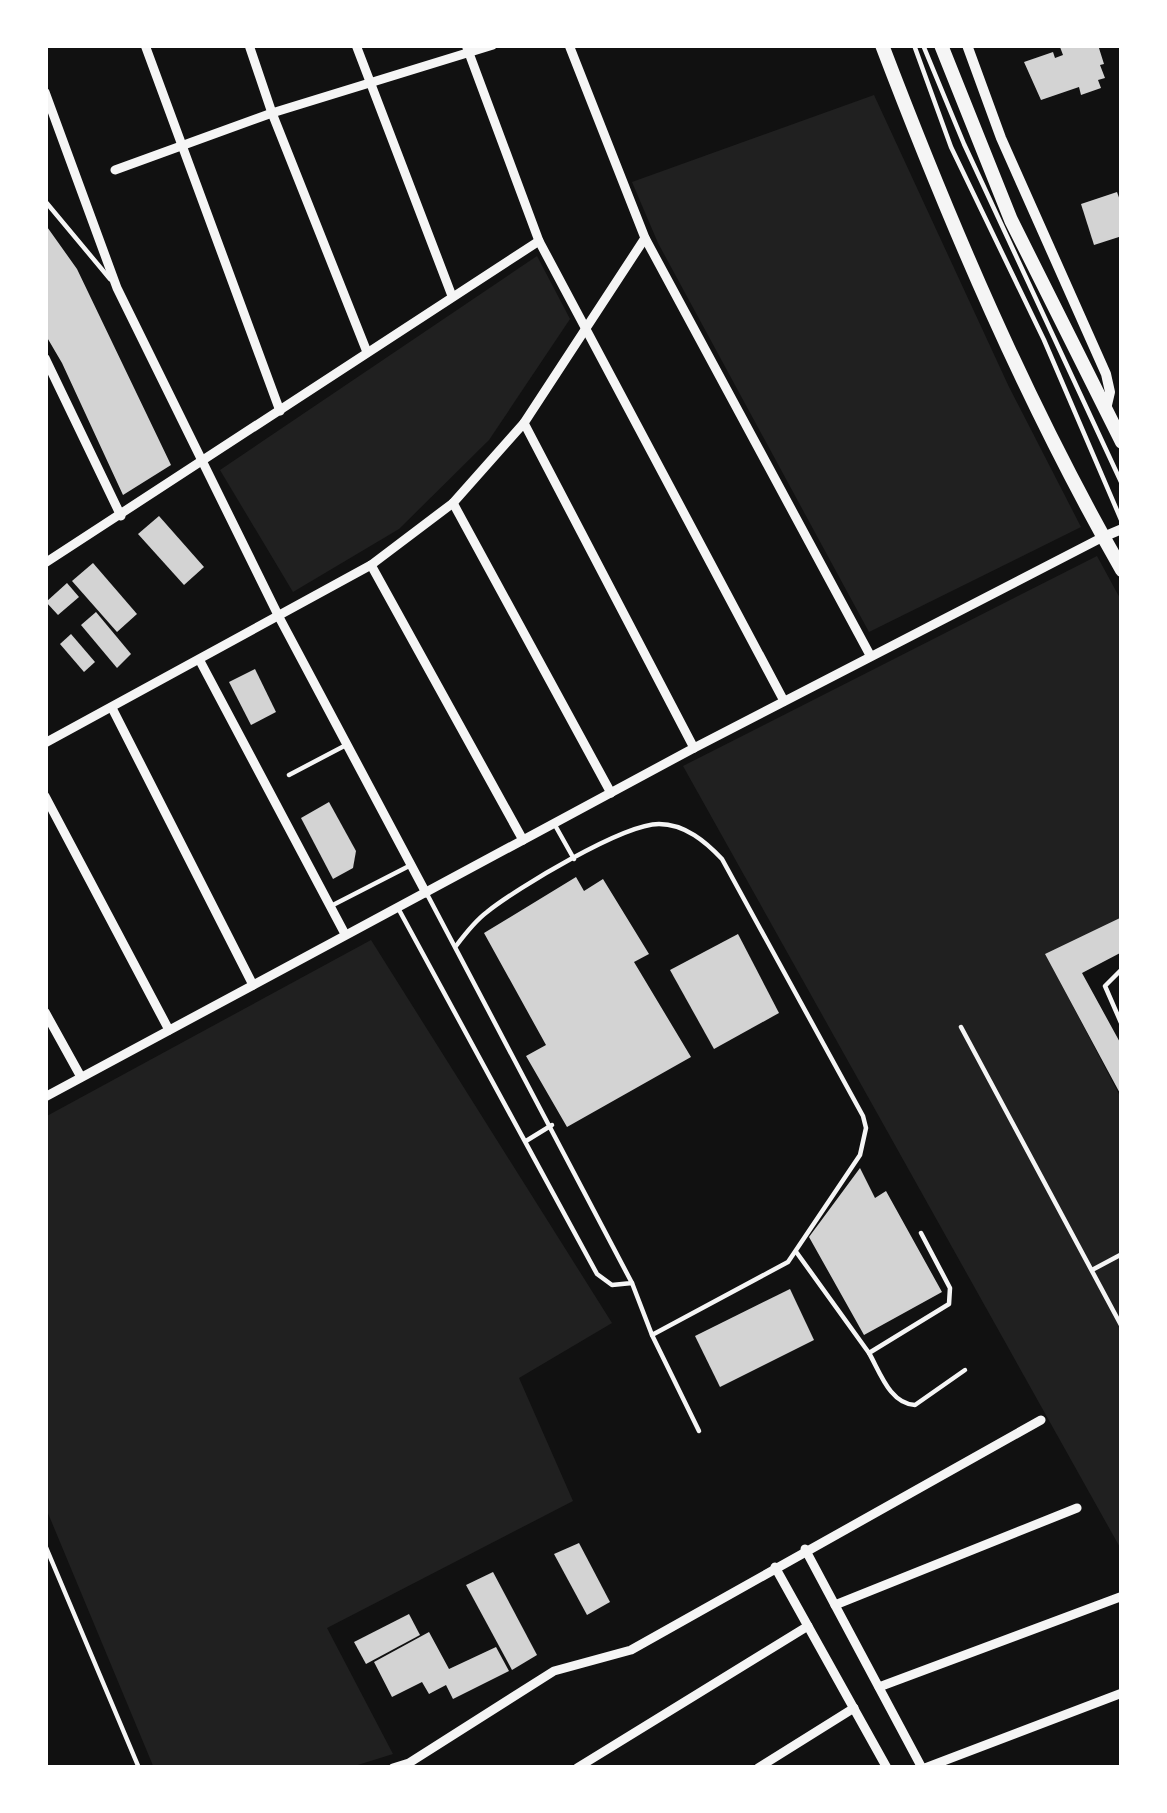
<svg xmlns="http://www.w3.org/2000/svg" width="1167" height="1813" font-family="'DejaVu Sans',sans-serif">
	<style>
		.green { fill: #202020 }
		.building { fill: #d3d3d3 }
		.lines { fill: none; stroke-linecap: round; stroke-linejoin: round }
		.service { stroke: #f5f5f5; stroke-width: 4.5 }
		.minor { stroke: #f5f5f5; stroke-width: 9 }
		.tertiary { stroke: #f5f5f5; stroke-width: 10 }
		.primary { stroke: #f5f5f5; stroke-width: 14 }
	</style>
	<rect width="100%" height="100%" fill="#111"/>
	<g class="green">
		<polygon points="874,95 1009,387 1081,527 869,632 658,243 632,182"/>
		<polygon points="537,256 570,319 489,440 399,529 293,592 220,470"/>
		<polygon points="1097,556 1122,602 1122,917 1046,955 1122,1100 1122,1551 683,766"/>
		<polygon points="371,940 612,1323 519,1378 573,1501 327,1628 393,1754 348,1768 154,1768 45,1506 45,1117"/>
	</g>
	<g class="building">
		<polygon points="1067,45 1098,45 1104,64 1100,65 1105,78 1098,80 1101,88 1081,95 1079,87 1041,100 1024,62 1053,52 1055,58 1063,55 1060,47"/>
		<polygon points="1117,192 1122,206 1122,236 1094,245 1081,204"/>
		<polygon points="45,224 77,269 171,465 123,495 62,363 45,334"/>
		<polygon points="159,516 204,567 184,585 138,534"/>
		<polygon points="93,563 137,614 117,632 72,581"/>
		<polygon points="67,583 79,597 58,615 46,602"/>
		<polygon points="96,612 131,654 117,668 81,625"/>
		<polygon points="71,634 95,662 84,672 60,644"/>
		<polygon points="255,669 276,712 251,725 229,682"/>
		<polygon points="329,802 356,851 353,868 333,879 301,818"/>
		<polygon points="576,877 584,891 603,879 649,954 634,962 691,1057 567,1127 526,1056 546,1045 484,933"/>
		<polygon points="1122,917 1122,952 1082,973 1122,1046 1122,1097 1045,954"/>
		<polygon points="738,934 779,1013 714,1049 670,970"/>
		<polygon points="860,1168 875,1198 886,1191 942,1292 864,1335 809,1237"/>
		<polygon points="790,1289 814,1340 720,1387 695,1336"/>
		<polygon points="579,1543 610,1602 587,1615 554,1554"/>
		<polygon points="493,1572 537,1655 512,1670 466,1585"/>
		<polygon points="409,1614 420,1635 366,1664 354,1642"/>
		<polygon points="429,1632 449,1669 496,1647 509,1671 453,1699 446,1685 429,1694 422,1682 392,1697 374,1662"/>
	</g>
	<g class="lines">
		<g class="service">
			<polyline points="914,45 951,147 1044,340 1122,522"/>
			<polyline points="923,45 964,144 1122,484"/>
			<polyline points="45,201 110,279"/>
			<polyline points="289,775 348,744"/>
			<polyline points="556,827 574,859"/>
			<polyline points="331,906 411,865"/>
			<polyline points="398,908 597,1274 612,1285 632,1283 428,896"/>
			<path d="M 456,946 C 465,934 475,921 487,912 C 517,888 623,824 659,824 C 685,824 706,842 722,859 L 863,1116 L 866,1128 L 860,1155 L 788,1262 L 652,1335 L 632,1283"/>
			<polyline points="1122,969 1105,986 1122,1025"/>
			<polyline points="961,1027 1122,1327"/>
			<polyline points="526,1141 552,1125"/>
			<polyline points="797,1253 869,1353 949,1304 950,1288 921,1233"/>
			<polyline points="1092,1270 1122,1254"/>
			<polyline points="652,1335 699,1431"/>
			<path d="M 869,1353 C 880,1372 890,1404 915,1405 L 965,1370"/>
			<polyline points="45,1545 139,1768"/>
		</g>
		<g class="minor">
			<polyline points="145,45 280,411"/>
			<polyline points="249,45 272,113 367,352"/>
			<polyline points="356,45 452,296"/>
			<polyline points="466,45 539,241 784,701"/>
			<polyline points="569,45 645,238 870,655"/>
			<polyline points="45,92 117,288 279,617 426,893"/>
			<polyline points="115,170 272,113 493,45"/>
			<polyline points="45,358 121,516"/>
			<polyline points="524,423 694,748"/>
			<polyline points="453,503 611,793"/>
			<polyline points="45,563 539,241"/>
			<polyline points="371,565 523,840"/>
			<polyline points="200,661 345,934"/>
			<polyline points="112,708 253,985"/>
			<polyline points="45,743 371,565 453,503 524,423 645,238"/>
			<polyline points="45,796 169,1030"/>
			<polyline points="45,1012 81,1077"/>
			<polyline points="45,1097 694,748 1103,537"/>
			<polyline points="805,1549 922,1768"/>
			<polyline points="775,1567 887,1768"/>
			<polyline points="835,1605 1077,1508"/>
			<polyline points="879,1687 1120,1597"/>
			<polyline points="393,1768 409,1763 554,1671 631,1650 1041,1420"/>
			<polyline points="577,1768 808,1626"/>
			<polyline points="758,1768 854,1708"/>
			<polyline points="925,1768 1122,1693"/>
		</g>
		<g class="tertiary">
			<polyline points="967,45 1001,138 1106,374 1110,392 1106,409"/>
			<polyline points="1103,537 1122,529"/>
		</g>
		<g class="primary">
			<path d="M 882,45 C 951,226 1026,402 1122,570"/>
			<polyline points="941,45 1011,220 1122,442"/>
		</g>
	</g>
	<rect width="1167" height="1813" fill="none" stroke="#ffffff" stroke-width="96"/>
</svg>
